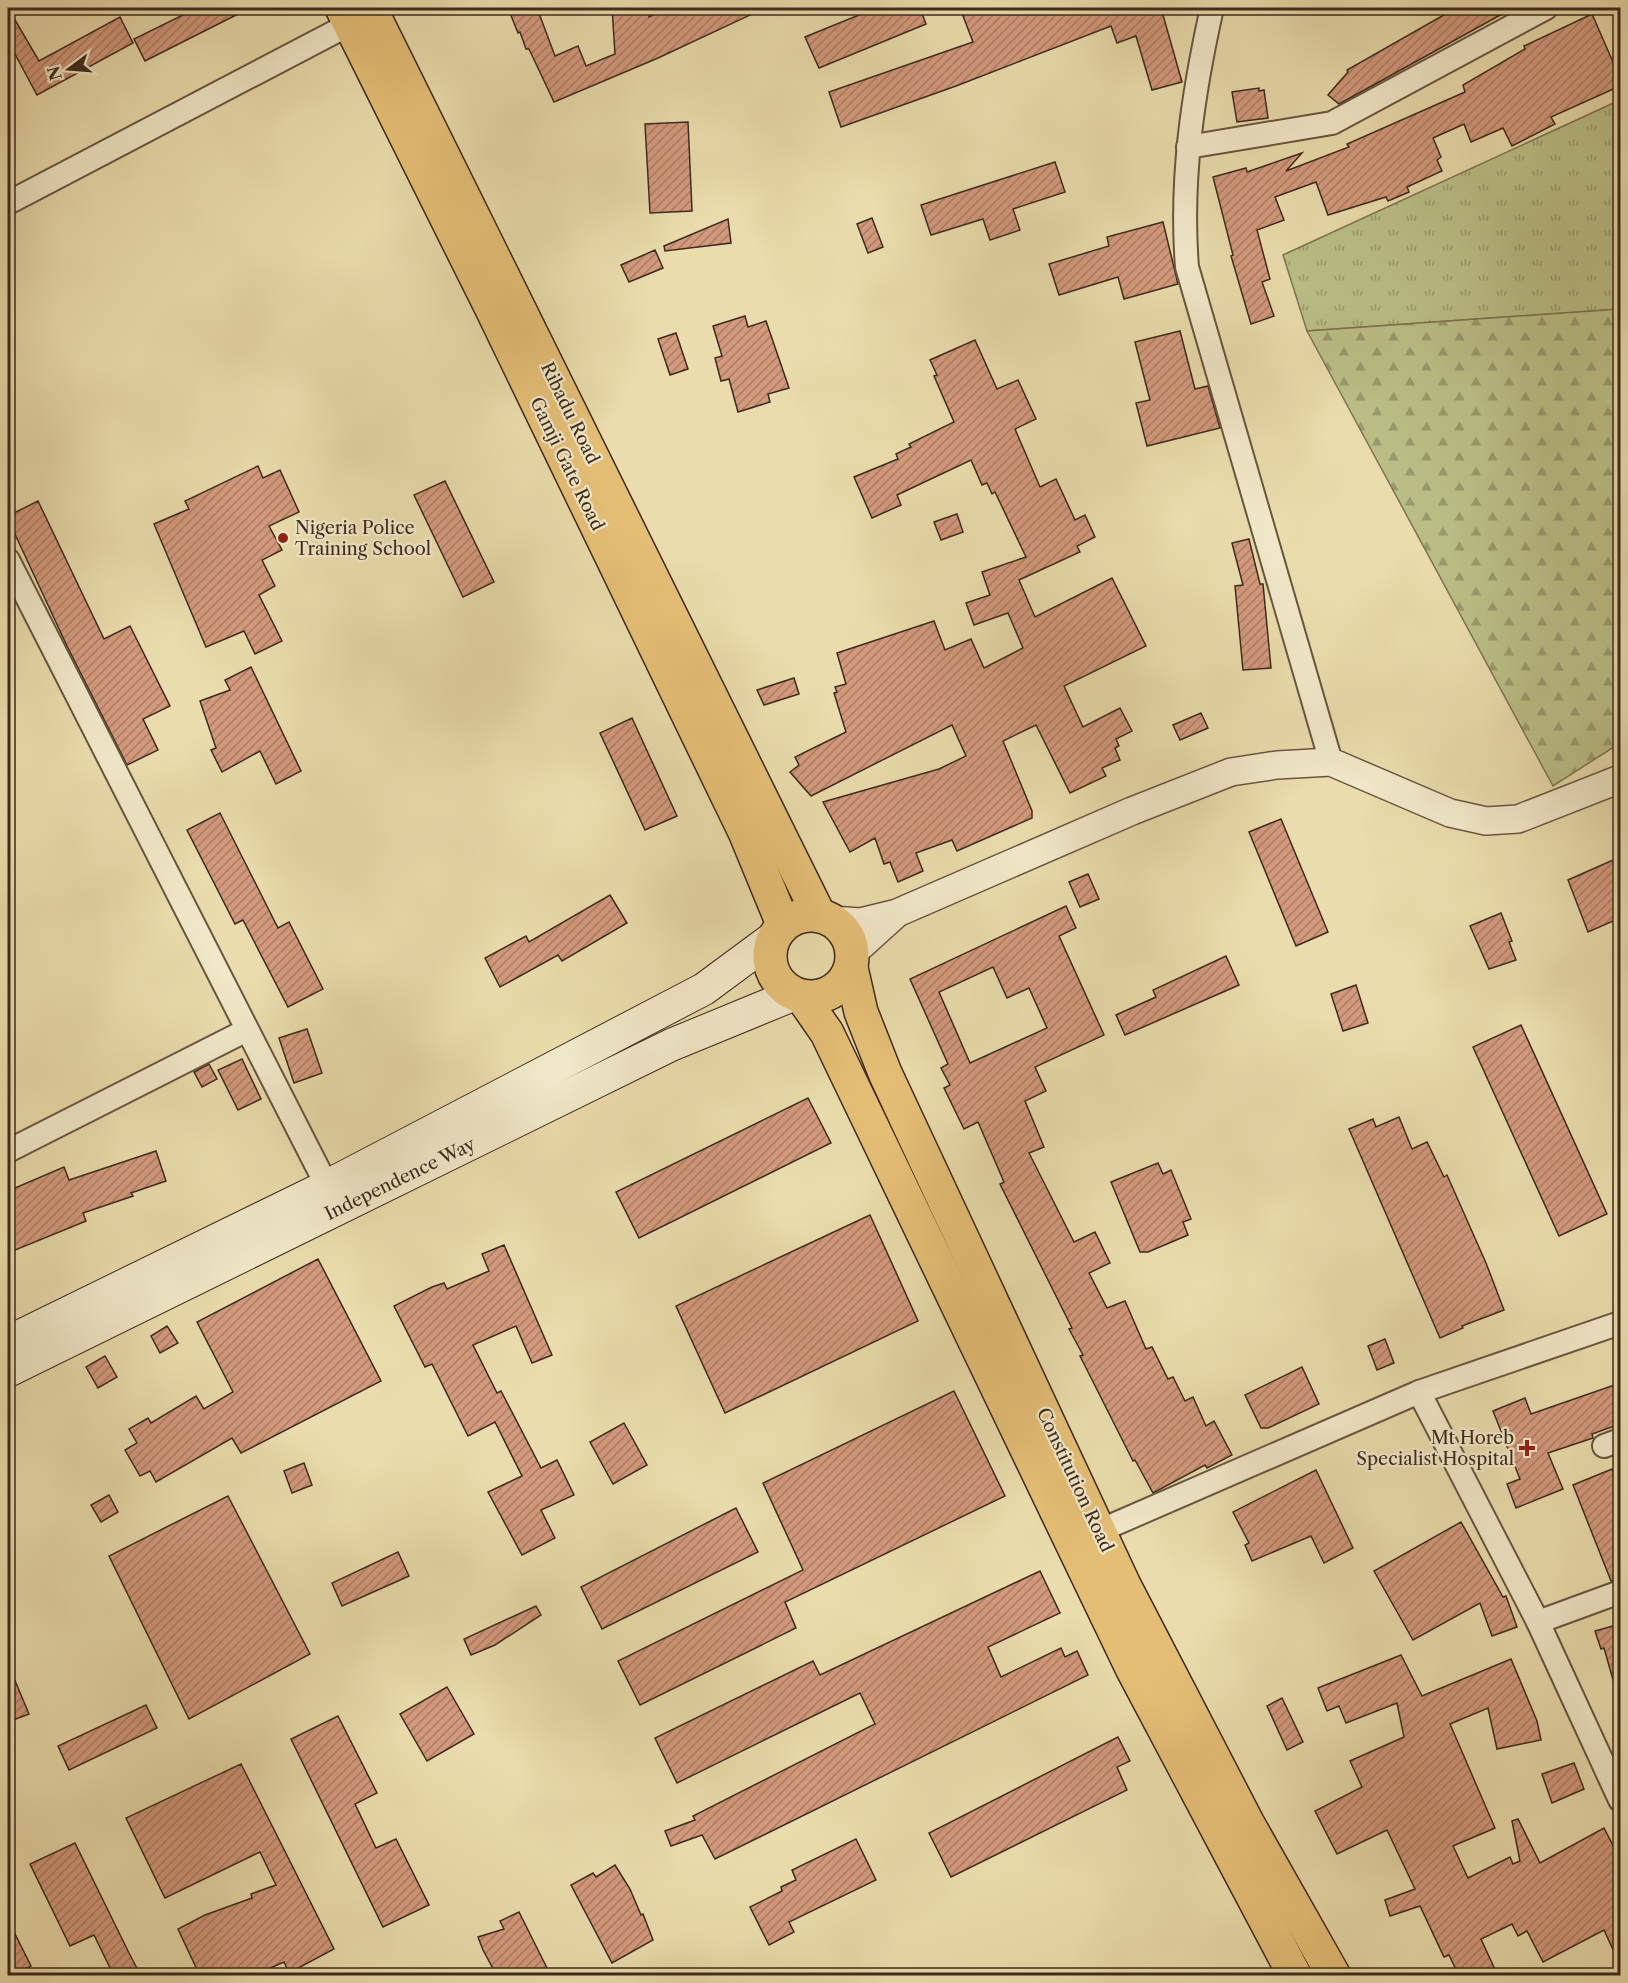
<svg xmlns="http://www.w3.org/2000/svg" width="1628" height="1983" font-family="'Libre Caslon Text',serif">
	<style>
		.grass { fill: url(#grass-tufts); stroke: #7c7452; stroke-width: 1.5 }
		.forest { fill: url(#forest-firs); stroke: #7c7452; stroke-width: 1.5 }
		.building { fill: url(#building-hatch); stroke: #3c2a1d; stroke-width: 1.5; fill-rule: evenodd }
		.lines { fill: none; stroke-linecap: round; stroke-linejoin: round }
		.minor-casing { stroke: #685641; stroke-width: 26 }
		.tertiary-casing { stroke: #685641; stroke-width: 30 }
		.secondary-casing { stroke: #3c2a1d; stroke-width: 34 }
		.primary-casing { stroke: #3c2a1d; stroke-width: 36 }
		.minor { stroke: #f1e8c9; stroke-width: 22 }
		.tertiary { stroke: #f1e8c9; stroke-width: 27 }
		.secondary { stroke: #f1e8c9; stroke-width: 32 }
		.primary { stroke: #e5be76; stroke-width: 33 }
		.poi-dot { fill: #8f2418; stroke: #f1e8c9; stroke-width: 2 }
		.labels { text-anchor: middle; stroke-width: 4.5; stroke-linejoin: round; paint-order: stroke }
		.street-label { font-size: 18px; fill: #3c2a1d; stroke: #f1e8c9 }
		.poi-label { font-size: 18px; fill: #3c2a1d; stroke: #f1e8c9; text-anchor: start }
	</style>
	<defs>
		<pattern id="grass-tufts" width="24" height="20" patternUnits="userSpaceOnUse" patternTransform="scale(1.5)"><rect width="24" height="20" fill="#bbbf87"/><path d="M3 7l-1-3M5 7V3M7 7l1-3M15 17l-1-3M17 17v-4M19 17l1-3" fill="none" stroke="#999b6e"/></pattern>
		<pattern id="forest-firs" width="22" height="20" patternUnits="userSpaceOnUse" patternTransform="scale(1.5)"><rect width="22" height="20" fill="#bbbf87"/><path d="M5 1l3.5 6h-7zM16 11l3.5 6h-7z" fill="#999b6e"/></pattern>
		<pattern id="building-hatch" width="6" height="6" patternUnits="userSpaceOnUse" patternTransform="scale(1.5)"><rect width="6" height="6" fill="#d3997c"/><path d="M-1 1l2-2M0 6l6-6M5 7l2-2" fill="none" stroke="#ac7d65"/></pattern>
	</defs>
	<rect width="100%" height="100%" fill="#eadcac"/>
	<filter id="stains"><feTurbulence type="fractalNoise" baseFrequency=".00333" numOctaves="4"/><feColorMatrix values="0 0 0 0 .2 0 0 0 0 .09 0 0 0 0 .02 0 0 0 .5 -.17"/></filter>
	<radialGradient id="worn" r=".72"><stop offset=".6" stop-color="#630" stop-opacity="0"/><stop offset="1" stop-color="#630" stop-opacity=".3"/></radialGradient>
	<polygon class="grass" points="1620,100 1620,309 1307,331 1283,255"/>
	<polygon class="forest" points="1620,309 1620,743 1553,786 1307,331"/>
	<g class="building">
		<polygon points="8,8 39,61 120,17 133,43 37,95 8,41"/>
		<polygon points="197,8 250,8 145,61 134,39"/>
		<polygon points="508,8 537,8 555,56 578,46 586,66 615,54 612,8 648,8 649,17 669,8 765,8 658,58 554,102 529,49 526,49 520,32 518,33"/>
		<polygon points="876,8 920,8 926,24 819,68 805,37"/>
		<polygon points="960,8 1161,8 1182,82 1152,90 1136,36 1117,43 1111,26 956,86 841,127 829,92 973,42"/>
		<polygon points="1456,8 1513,8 1339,104 1328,95 1348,72 1347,70"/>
		<polygon points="1592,14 1613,62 1620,58 1620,86 1551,117 1555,124 1512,146 1503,128 1471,142 1464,124 1433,138 1441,157 1437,160 1442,171 1407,187 1409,192 1388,201 1386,197 1328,215 1316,182 1275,197 1284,220 1257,230 1270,279 1262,282 1274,316 1251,324 1231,256 1233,255 1213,177 1246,168 1247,172 1302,153 1286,171 1349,147 1347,144 1465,92 1463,85 1525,49 1524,46"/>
		<polygon points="1259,88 1259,91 1264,90 1268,118 1237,122 1232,92"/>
		<polygon points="688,122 692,211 650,213 645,124"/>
		<polygon points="1055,162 1065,192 1013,209 1020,230 990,240 983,219 931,235 921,205"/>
		<polygon points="872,218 883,247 868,253 857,224"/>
		<polygon points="728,219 731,243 665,251 664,246"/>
		<polygon points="1163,222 1178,284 1124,299 1118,277 1059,295 1049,264 1109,246 1107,237"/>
		<polygon points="655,250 663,268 629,282 621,265"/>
		<polygon points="745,316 748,327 766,321 789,388 768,394 770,402 738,412 729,379 721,381 715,358 722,356 713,326"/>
		<polygon points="1180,331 1195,389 1208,386 1220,428 1147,446 1136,403 1150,400 1135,342"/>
		<polygon points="676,333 688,369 670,375 658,339"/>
		<polygon points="975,340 997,389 1018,380 1036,419 1015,429 1040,487 1056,479 1075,520 1085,515 1095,537 1077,546 1080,552 1019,580 1035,617 1112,578 1146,646 1064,686 1083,727 1120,708 1132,731 1116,739 1119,746 1115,748 1120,760 1102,768 1106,776 1070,793 1036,725 1003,741 1032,811 1032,818 957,851 952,840 916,853 923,871 898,882 890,862 884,864 875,838 850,852 823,802 939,769 966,756 952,725 811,796 790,772 799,765 795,757 846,732 834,693 837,692 835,687 846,684 837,653 934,621 945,650 971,639 984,668 1023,648 1008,613 974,625 966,603 990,595 982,572 1026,557 995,492 992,494 987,483 982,485 971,460 897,495 901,505 872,518 854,477 898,459 896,454 911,447 909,444 954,422 934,376 937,375 930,360"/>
		<polygon points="258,466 263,478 280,470 299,512 269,526 282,550 262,560 275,586 259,595 282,641 255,654 244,631 206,647 154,524 189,509 185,501"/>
		<polygon points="445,481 494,582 463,597 414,495"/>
		<polygon points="38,501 104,639 130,626 170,706 143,719 158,750 127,765 67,646 8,519 8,516"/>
		<polygon points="957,514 963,532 941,540 934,522"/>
		<polygon points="1249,539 1260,584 1263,584 1271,668 1243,670 1235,586 1243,585 1232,543"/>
		<polygon points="251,667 301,771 276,784 260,751 222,772 211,750 216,748 200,701 230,690 225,680"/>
		<polygon points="794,678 799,694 764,705 757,690"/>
		<polygon points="1201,713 1208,728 1180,740 1173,725"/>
		<polygon points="632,718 677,816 645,830 600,733"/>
		<polygon points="220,813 278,928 289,922 323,989 288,1007 243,920 235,924 187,830"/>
		<polygon points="1281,819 1328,932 1296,946 1249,832"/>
		<polygon points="1620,857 1620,918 1588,932 1568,880"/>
		<polygon points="1088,874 1099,899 1080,907 1069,882"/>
		<polygon points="610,895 627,923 562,961 558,955 500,987 485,958 526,936 529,942"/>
		<path d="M 1066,906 L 1076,928 L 1059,936 L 1104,1035 L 1035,1067 L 1046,1091 L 1025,1101 L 1044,1147 L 1029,1153 L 1074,1242 L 1095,1232 L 1110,1263 L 1089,1273 L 1107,1308 L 1125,1301 L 1146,1349 L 1152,1347 L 1168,1379 L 1173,1377 L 1185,1401 L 1193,1397 L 1206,1426 L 1214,1421 L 1232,1455 L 1207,1468 L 1205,1465 L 1153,1493 L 1135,1460 L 1133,1461 L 1080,1356 L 1083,1355 L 1069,1329 L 1072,1328 L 1000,1184 L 1004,1182 L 978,1122 L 964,1129 L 944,1088 L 950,1085 L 941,1068 L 948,1064 L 910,979 ZM 993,967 L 1007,998 L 1029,988 L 1047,1028 L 970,1063 L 939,992 Z"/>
		<polygon points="1501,913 1512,941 1509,942 1516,960 1489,969 1470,926"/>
		<polygon points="1226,956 1239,985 1125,1035 1116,1015 1156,997 1153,990"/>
		<polygon points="1356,985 1368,1023 1343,1031 1331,994"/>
		<polygon points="1521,1025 1607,1214 1559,1236 1473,1047"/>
		<polygon points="307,1029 322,1073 294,1083 279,1038"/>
		<polygon points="242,1059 261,1099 238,1110 218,1070"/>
		<polygon points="209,1064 217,1079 202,1087 194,1072"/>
		<polygon points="808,1098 831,1143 639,1238 616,1192"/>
		<polygon points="1399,1117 1412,1149 1427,1142 1444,1177 1447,1175 1486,1263 1504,1310 1462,1326 1463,1328 1440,1338 1349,1129 1373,1119 1376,1127"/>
		<polygon points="156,1151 166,1181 131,1193 133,1196 83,1213 86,1221 8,1253 8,1191 64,1167 69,1180"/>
		<polygon points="1158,1163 1163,1174 1171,1170 1191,1219 1183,1222 1188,1235 1148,1252 1140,1252 1111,1182"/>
		<polygon points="870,1215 918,1321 725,1413 676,1306"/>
		<polygon points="504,1245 552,1355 532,1363 516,1326 473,1345 497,1393 501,1391 541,1468 557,1460 574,1495 541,1510 555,1538 522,1555 488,1492 522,1476 495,1422 468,1436 432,1364 425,1367 394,1306 432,1287 444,1283 447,1289 489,1271 482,1254"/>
		<polygon points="318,1259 381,1381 241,1453 232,1438 156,1482 150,1471 140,1476 125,1450 137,1443 129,1429 148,1418 151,1423 196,1396 204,1409 233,1392 197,1322"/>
		<polygon points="167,1326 178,1343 160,1353 151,1336"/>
		<polygon points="1385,1339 1394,1363 1377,1370 1368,1346"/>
		<polygon points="105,1356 117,1377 98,1388 86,1367"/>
		<polygon points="1302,1367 1319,1404 1268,1428 1261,1428 1245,1395"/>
		<polygon points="1620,1383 1620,1424 1592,1434 1593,1438 1548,1453 1563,1489 1516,1508 1507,1484 1520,1479 1493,1411 1525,1398 1531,1414"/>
		<polygon points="954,1391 1005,1496 785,1602 796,1628 640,1705 618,1661 803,1570 763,1483"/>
		<polygon points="624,1423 647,1465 613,1484 590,1442"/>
		<polygon points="304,1463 312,1485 292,1493 284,1471"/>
		<polygon points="1612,1469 1620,1491 1620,1579 1611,1581 1573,1485"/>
		<polygon points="1316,1470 1353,1548 1324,1563 1311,1536 1252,1561 1245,1545 1249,1543 1233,1512"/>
		<polygon points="109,1495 118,1512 101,1522 91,1505"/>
		<polygon points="228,1496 310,1654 189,1719 109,1556"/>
		<polygon points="736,1508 758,1552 602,1629 581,1587"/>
		<polygon points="1461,1522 1503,1597 1506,1596 1517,1627 1492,1636 1480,1603 1413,1640 1374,1571"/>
		<polygon points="398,1552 409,1576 342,1606 332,1583"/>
		<polygon points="1040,1571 1060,1613 988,1647 1001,1677 1061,1648 1065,1657 1077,1651 1088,1675 715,1859 702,1835 671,1846 665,1831 695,1820 693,1816 875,1724 860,1693 677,1783 655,1738 813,1661 820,1675"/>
		<polygon points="536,1606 541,1615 495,1645 471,1655 464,1639"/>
		<polygon points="1620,1624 1620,1689 1616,1690 1604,1648 1601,1649 1595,1631"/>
		<polygon points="1401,1655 1422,1696 1511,1659 1537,1721 1541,1740 1497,1749 1488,1708 1450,1724 1495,1828 1453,1846 1468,1878 1510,1857 1513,1864 1520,1861 1512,1821 1518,1819 1540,1863 1604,1828 1620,1859 1620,1965 1604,1930 1543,1962 1527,1931 1518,1936 1512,1924 1481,1939 1498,1976 1459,1976 1449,1955 1444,1957 1420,1906 1390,1916 1385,1900 1415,1889 1387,1830 1337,1854 1315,1811 1362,1787 1350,1761 1404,1737 1397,1703 1346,1723 1339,1706 1327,1711 1318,1688"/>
		<polygon points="8,1664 29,1714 8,1722"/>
		<polygon points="447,1687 474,1734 427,1761 400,1714"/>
		<polygon points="1282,1698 1303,1742 1287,1750 1267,1706"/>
		<polygon points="146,1705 157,1728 69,1770 58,1746"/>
		<polygon points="338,1716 377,1793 355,1804 376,1848 396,1839 429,1905 383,1927 291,1739"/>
		<polygon points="1118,1737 1130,1761 1117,1767 1127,1790 951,1877 929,1833"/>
		<polygon points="1574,1763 1584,1789 1552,1803 1542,1774"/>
		<polygon points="241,1764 334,1949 289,1973 284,1962 252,1976 200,1976 178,1929 205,1915 252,1898 251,1894 276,1885 260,1852 165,1898 126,1818"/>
		<polygon points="856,1839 876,1880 789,1922 794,1932 769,1945 750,1907 782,1891 781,1887 796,1880 792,1870"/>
		<polygon points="75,1843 129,1953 141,1976 114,1976 94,1935 70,1946 30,1864"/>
		<polygon points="615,1865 630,1889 641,1915 643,1914 653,1940 612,1963 571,1885 593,1873 596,1877"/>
		<polygon points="519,1912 551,1976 497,1976 483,1950 478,1937 504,1929 500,1921"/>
		<polygon points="8,1920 31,1966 12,1976 8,1976"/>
	</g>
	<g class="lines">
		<defs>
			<g id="minor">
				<path d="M 1212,8 C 1193,93 1180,179 1187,267 L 1331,762"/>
				<polyline points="1188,147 1332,123 1546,8"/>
				<polyline points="8,203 350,24"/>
				<polyline points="8,560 327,1186"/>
				<polyline points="8,1151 247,1030"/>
				<polyline points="1419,1392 1538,1622 1620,1800"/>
				<polyline points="1604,1446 1620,1440"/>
				<polyline points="1099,1531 1419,1392 1620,1323"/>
				<polyline points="1538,1622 1620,1592"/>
			</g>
			<g id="tertiary">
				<polyline points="832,920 860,922 897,913 1132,811 1231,772 1277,765 1331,762 1450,813 1486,821 1518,819 1620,779"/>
				<polyline points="852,954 894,916"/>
			</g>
			<g id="secondary">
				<polyline points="8,1342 327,1186 704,989 773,938"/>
				<polyline points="8,1371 671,1045 795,994"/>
			</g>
			<g id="primary">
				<polyline points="342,8 491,307 745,832 783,924"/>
				<polyline points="370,8 819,915"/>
				<circle cx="811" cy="956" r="41"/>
				<polyline points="851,968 861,1012 885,1073 1124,1585 1248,1824 1334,1976"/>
				<polyline points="802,997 827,1033 1132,1668 1295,1976"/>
			</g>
		</defs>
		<use href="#minor" class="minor-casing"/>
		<use href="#tertiary" class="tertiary-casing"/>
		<use href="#secondary" class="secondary-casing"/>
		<use href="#primary" class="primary-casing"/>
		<use href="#minor" class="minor"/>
		<use href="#tertiary" class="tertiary"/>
		<use href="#secondary" class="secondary"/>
		<use href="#primary" class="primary"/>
	</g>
	<g class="poi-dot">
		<circle cx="283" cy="538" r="6"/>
		<path d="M1524 1439h6v6h6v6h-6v6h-6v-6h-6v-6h6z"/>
	</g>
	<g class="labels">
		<g class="street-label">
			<text transform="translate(570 413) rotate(64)" y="6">Ribadu Road</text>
			<text transform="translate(567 464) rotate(64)" y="6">Gamji Gate Road</text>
			<text transform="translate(400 1179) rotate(-26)" y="6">Independence Way</text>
			<text transform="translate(1075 1480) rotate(65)" y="6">Constitution Road</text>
		</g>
		<g class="poi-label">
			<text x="295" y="534">Nigeria Police<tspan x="295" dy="21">Training School</tspan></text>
			<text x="1514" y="1444" text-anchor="end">Mt Horeb<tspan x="1514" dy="21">Specialist Hospital</tspan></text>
		</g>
	</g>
	<rect width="1628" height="1983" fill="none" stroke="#eadcac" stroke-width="30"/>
	<rect x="9" y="9" width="1610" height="1965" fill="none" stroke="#3c2a1d" stroke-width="3"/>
	<rect x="15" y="15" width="1598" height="1953" fill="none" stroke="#3c2a1d" stroke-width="1.5"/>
	<g transform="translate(69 69) rotate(254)" stroke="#f1e8c9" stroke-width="4.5" paint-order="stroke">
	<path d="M0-4.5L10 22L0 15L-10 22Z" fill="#3c2a1d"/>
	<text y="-9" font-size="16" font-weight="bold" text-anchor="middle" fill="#3c2a1d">N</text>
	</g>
	<rect width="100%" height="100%" filter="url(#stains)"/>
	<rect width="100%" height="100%" fill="url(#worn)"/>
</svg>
